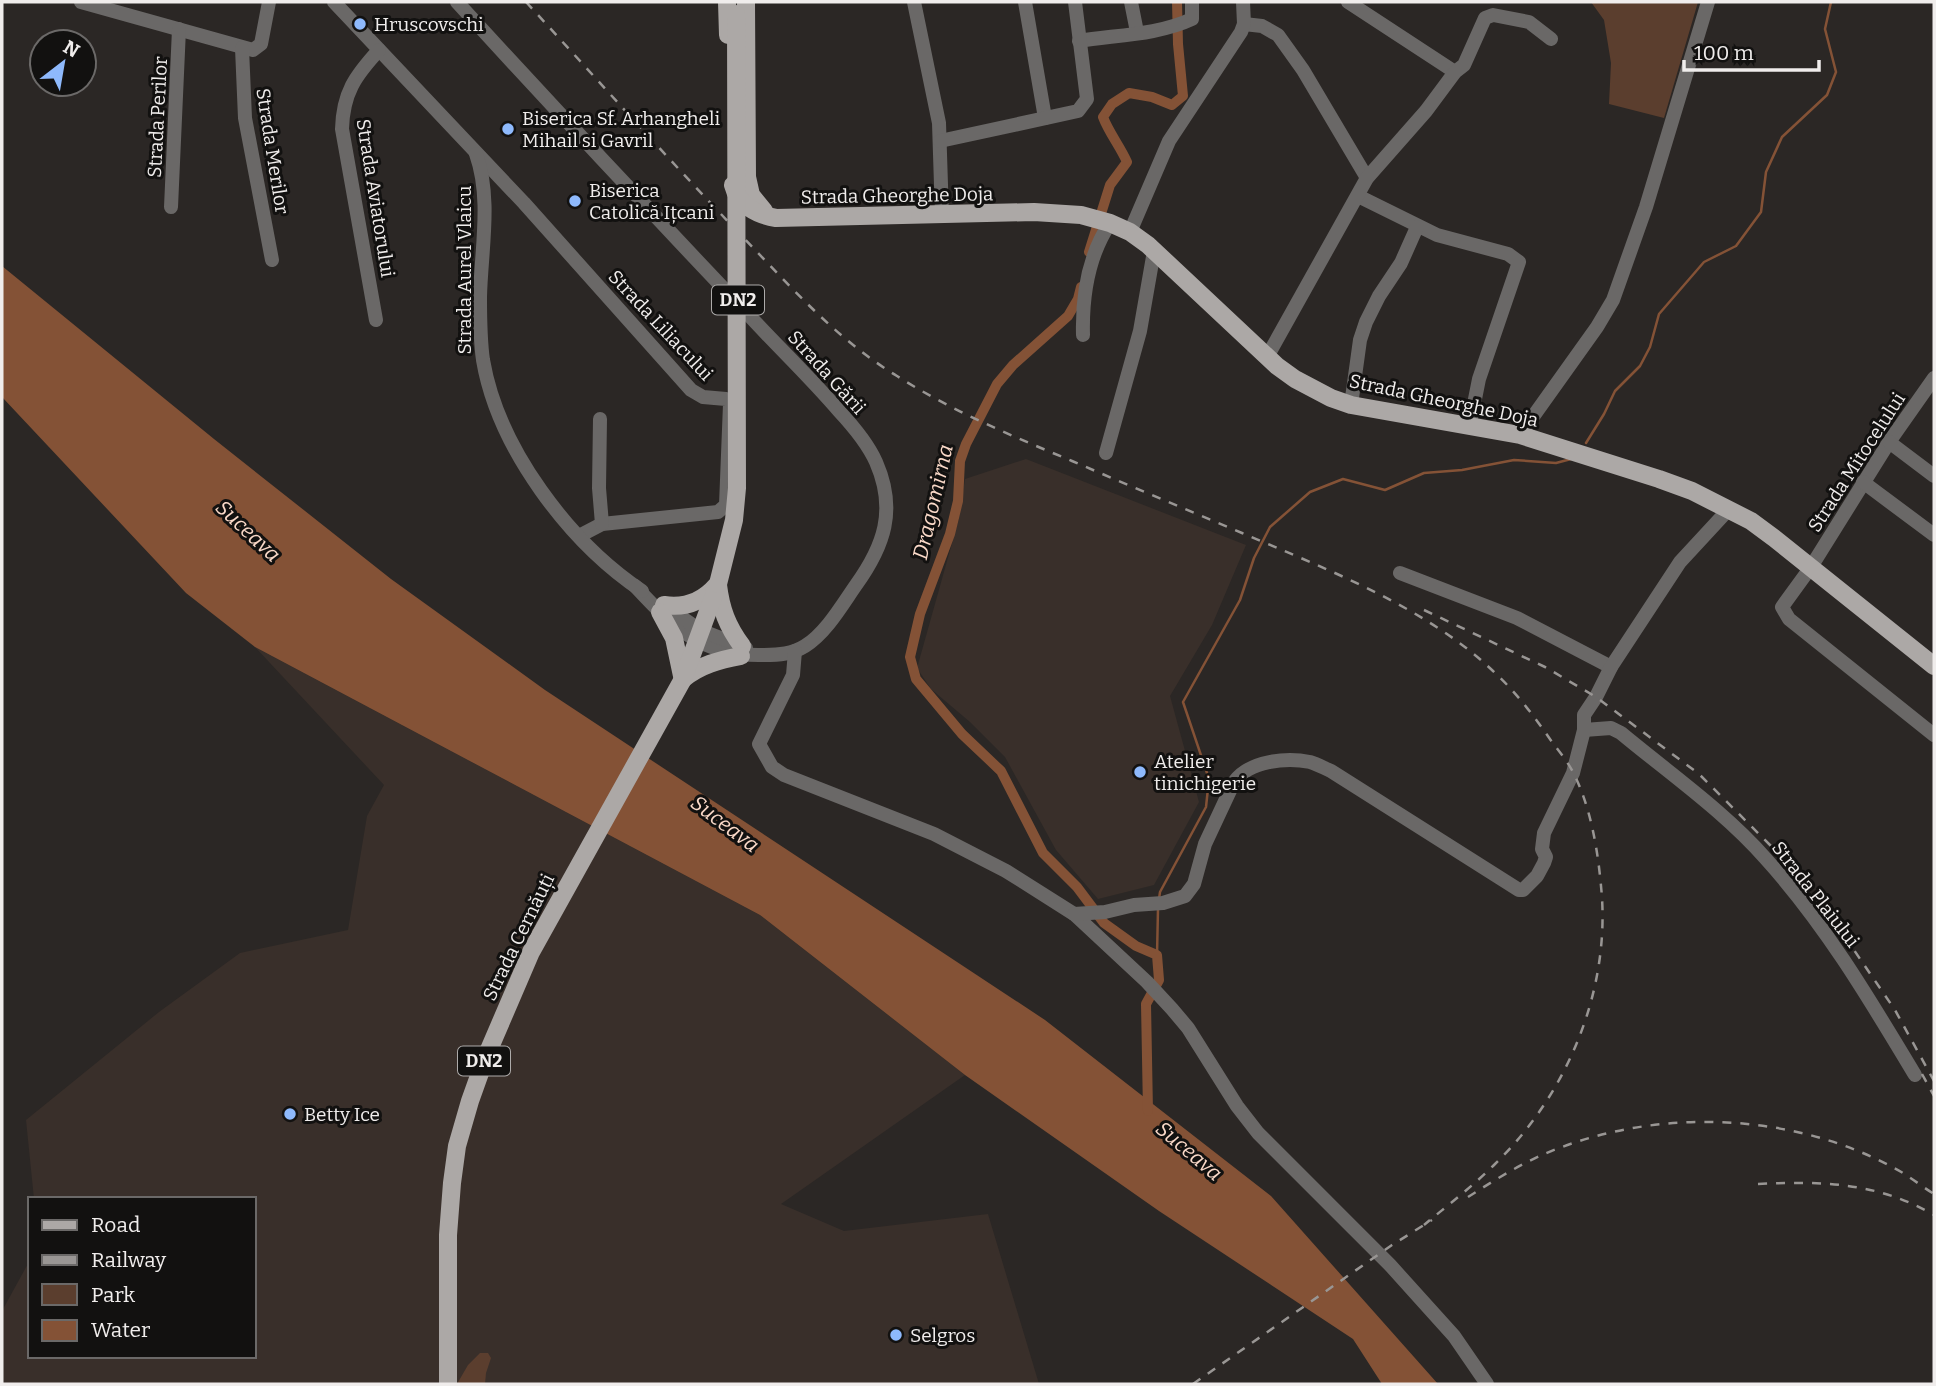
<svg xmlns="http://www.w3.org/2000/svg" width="1936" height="1386" font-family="Bitter,serif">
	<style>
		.built { fill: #392f2a }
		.green { fill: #5b3e2e }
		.water { fill: #845236 }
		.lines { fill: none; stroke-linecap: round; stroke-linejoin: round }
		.stream { stroke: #845236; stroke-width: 2.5 }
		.canal { stroke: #845236; stroke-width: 10 }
		.minor { stroke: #6a6867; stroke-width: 14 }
		.major { stroke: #aca8a6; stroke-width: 18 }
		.rail { stroke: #999694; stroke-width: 2.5; stroke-dasharray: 9 9; stroke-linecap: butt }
		.major-bridge { stroke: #aca8a6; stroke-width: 18 }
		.poi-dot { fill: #8eb9fc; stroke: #121110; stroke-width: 2.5 }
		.labels { text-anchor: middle; stroke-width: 6; stroke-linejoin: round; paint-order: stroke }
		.shield { fill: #121110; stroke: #adabaa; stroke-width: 2 }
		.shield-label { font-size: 18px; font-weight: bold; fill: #f0edec }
		.poi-label { font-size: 19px; fill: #f0edec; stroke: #121110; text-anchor: start }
		.street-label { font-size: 19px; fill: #f0edec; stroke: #121110 }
		.water-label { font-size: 21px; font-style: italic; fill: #fad9c8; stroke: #121110 }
	</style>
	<rect width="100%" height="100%" fill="#2b2725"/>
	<g class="built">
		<polygon points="1026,459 1246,545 1212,625 1170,696 1199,802 1154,885 1098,899 1056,850 1005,757 970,722 931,689 917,668 958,522 965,479"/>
		<polygon points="255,647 760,915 965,1075 781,1204 844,1231 988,1214 1039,1384 2,1384 2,1311 30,1260 30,1356 254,1356 254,1199 34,1199 26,1120 159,1012 240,953 348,930 367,816 384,785"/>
	</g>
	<g class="green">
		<polygon points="1591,2 1698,2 1664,118 1609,104 1611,63 1604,20"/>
		<polygon points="480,1353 488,1353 491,1358 486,1373 485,1384 457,1384 468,1365"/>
	</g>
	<polygon class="water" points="2,266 214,439 391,579 545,690 1045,1020 1271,1196 1438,1384 1382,1384 1353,1339 1159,1211 965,1075 760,915 255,647 186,593 2,397"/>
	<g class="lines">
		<g class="stream">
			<polyline points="1586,443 1604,414 1615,391 1640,366 1650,347 1659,314 1704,262 1736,246 1761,212 1766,172 1782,137 1827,95 1836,72 1825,29 1831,2"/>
			<polyline points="1159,899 1160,892 1206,807 1209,779 1183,702 1240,600 1254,558 1270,527 1310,492 1343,479 1385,490 1424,473 1462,470 1514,460 1556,463 1571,459"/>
			<polyline points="1157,955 1158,909"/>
		</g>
		<g class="canal">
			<path d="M 1089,252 L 1110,185 L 1127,162 C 1120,146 1109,133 1103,117 L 1112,104 L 1129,93 L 1152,97 L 1172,105 L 1183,96 L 1178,44 L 1177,2"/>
			<polyline points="1081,287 1078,299 1068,316 1013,365 997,384 966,444 960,461 958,501 950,534 920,614 910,657 916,679 962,734 1001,771 1043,853 1077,887 1104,923 1136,946 1157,955 1159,980 1146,1004 1148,1111"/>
		</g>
		<g class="minor">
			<polyline points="81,2 253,50 261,44 269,2"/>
			<polyline points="334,2 524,203 691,390 703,397 726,399 730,404 726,505 718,512 602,524 579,536"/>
			<path d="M 457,2 C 552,106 648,209 745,311 C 776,345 809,376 839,411 C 853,426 868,444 876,462 C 897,510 884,546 856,585 C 842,605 826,633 805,646 C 792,654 779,655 764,655 C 703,657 674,628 635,586"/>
			<polyline points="914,2 939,123 942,216"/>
			<polyline points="1025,2 1045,118"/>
			<polyline points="1131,2 1137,32"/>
			<polyline points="1348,2 1455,72"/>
			<polyline points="1244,24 1262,26 1278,35 1303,70 1367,178"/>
			<path d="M 1079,41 C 1115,35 1158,35 1192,19 L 1192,2"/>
			<polyline points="242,48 245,118 272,260"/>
			<polyline points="940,141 1078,111 1087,99 1075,2"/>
			<path d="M 476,154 C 492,199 481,250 480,297 C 480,317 480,339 483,360 C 498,448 569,542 642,591"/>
			<polyline points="1358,196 1437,235 1508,254 1519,262 1479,379 1470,424"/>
			<polyline points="171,207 179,29"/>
			<polyline points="1130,232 1169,141 1241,32 1244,24 1243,2"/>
			<path d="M 376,320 L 342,129 C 343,93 355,76 379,50"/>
			<path d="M 1083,335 C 1082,296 1088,256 1110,223"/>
			<polyline points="1267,357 1367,178 1426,111 1455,72 1464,65 1485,18 1493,15 1529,22 1551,39"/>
			<polyline points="1934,378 1889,442 1811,567 1782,607 1789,619 1934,735"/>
			<polyline points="1351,405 1360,340 1366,322 1379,296 1401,263 1417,227"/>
			<polyline points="600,419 599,488 602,524"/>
			<polyline points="1520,435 1597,327 1613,300 1646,207 1708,2"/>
			<polyline points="1889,442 1934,476"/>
			<polyline points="1106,453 1140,331 1154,251"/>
			<polyline points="1863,482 1934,535"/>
			<polyline points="1400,573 1517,618 1611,667"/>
			<polyline points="662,604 700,630 746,648"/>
			<polyline points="795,651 793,675 759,744 772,767 784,775 934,834 1006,871 1074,914 1147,982 1172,1009 1188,1028 1237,1106 1258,1133 1390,1265 1454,1336 1487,1384"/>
			<path d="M 1584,730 L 1611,728 L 1621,733 C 1669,773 1725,812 1766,859 C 1825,924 1870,1000 1915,1075"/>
			<path d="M 1074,914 L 1105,912 L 1134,905 L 1163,903 L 1185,896 L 1194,884 L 1205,844 L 1234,782 C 1249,761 1286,757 1310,762 C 1317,764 1324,768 1331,771 L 1519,890 L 1523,890 L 1537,876 L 1544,863 L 1546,857 L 1542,849 L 1544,833 L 1573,773 L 1584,730 L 1584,715 L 1596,697 L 1611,667 L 1680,562 L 1729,509"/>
		</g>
		<g class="major">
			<polyline points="727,2 728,35"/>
			<polyline points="746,2 747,177 751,195 764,211"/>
			<path d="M 733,185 C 738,205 757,215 776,218 L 1034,212 L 1081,215 L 1110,223 L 1130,232 L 1148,245 L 1277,366 L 1295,379 L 1331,398 L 1351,405 L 1520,435 L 1659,479 L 1692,491 L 1751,521 L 1774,538 L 1934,666"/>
			<path d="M 718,585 C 721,609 727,626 742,646"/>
			<path d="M 664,605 C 684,608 702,602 716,586"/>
			<polyline points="660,612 674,638 682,676"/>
			<path d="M 683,679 C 700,665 719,660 741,656"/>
			<polyline points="448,1384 448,1235 452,1183 457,1146 470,1101 485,1059 531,952 683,679 718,584"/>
		</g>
		<g class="rail">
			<path d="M 526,2 C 597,79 667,158 740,234 C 789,285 836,339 897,376 C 952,411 1012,436 1072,461 C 1128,485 1185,509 1242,533 C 1326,569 1426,607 1493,671 C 1516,692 1534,716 1552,742 C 1559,751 1567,761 1573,772 C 1592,809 1599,857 1602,898 C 1608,997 1565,1096 1495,1164 C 1473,1186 1448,1205 1424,1225"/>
			<polyline points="1424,610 1545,667 1596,697 1699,774 1788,863 1843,934 1895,1010 1934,1081"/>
			<polyline points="1922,1074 1934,1096"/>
			<path d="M 1758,1184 C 1822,1181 1877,1182 1934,1215"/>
			<path d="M 1468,1197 C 1498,1178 1528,1159 1562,1147 C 1667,1108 1795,1114 1894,1168 C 1908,1175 1921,1186 1934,1194"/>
			<polyline points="1193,1384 1392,1245 1432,1220"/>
		</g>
		<polyline class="major-bridge" points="718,584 734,520 737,488 736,14"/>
	</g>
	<g class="poi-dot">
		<circle cx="360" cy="24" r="7"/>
		<circle cx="508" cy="129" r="7"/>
		<circle cx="575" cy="201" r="7"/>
		<circle cx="1140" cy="772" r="7"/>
		<circle cx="290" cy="1114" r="7"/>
		<circle cx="896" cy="1335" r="7"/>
	</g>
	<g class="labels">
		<g class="shield">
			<rect x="712" y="285.5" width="52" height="29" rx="5"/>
			<rect x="458" y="1046.5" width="52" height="29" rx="5"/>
		</g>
		<g class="shield-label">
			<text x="738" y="306">DN2</text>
			<text x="484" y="1067">DN2</text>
		</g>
		<g class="poi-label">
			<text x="374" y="31">Hruscovschi</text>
			<text x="522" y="125">Biserica Sf. Arhangheli<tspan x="522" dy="22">Mihail si Gavril</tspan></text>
			<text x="589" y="197">Biserica<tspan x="589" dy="22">Catolică Ițcani</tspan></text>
			<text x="1154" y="768">Atelier<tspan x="1154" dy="22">tinichigerie</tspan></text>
			<text x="304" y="1121">Betty Ice</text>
			<text x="910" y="1342">Selgros</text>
		</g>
		<g class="street-label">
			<text transform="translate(157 117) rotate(-87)" y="7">Strada Perilor</text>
			<text transform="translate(273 151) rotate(81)" y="7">Strada Merilor</text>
			<text transform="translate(897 195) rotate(-1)" y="7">Strada Gheorghe Doja</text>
			<text transform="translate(376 198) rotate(81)" y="7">Strada Aviatorului</text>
			<text transform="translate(464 270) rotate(-90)" y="7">Strada Aurel Vlaicu</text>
			<text transform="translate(661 325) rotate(47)" y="7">Strada Liliacului</text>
			<text transform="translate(827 372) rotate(48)" y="7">Strada Gării</text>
			<text transform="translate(1444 400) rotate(12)" y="7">Strada Gheorghe Doja</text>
			<text transform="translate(1856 462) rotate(-57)" y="7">Strada Mitocelului</text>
			<text transform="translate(1816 894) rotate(52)" y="7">Strada Plaiului</text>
			<text transform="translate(518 937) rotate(-64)" y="7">Strada Cernăuți</text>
		</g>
		<g class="water-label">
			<text transform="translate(933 502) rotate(-77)" y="7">Dragomirna</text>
			<text transform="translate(248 531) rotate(43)" y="7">Suceava</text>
			<text transform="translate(725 824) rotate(37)" y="7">Suceava</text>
			<text transform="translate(1189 1151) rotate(40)" y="7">Suceava</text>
		</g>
	</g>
	<rect width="1936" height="1386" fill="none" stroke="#f0edec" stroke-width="7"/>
	<rect x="28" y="1197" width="228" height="161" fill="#121110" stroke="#6b6968" stroke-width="2"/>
	<rect x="42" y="1220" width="35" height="10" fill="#aca8a6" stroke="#6b6968" stroke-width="2"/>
	<text x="91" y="1232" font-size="21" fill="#f0edec">Road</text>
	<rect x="42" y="1255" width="35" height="10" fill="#999694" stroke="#6b6968" stroke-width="2"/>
	<text x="91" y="1267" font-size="21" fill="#f0edec">Railway</text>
	<rect x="42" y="1284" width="35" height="21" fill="#5b3e2e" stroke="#6b6968" stroke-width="2"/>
	<text x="91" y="1302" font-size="21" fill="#f0edec">Park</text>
	<rect x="42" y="1320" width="35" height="21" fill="#845236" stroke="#6b6968" stroke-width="2"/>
	<text x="91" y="1337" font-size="21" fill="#f0edec">Water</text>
	<g transform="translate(63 63) rotate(31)"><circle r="33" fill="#121110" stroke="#6b6968" stroke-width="2"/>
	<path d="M0-5L12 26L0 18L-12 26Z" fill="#8eb9fc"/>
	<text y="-10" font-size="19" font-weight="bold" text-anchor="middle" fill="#f0edec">N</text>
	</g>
	<path d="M1684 60v10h135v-10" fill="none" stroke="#f0edec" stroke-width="3.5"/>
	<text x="1694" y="60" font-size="21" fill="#f0edec" stroke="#121110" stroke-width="5" paint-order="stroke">100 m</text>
</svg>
